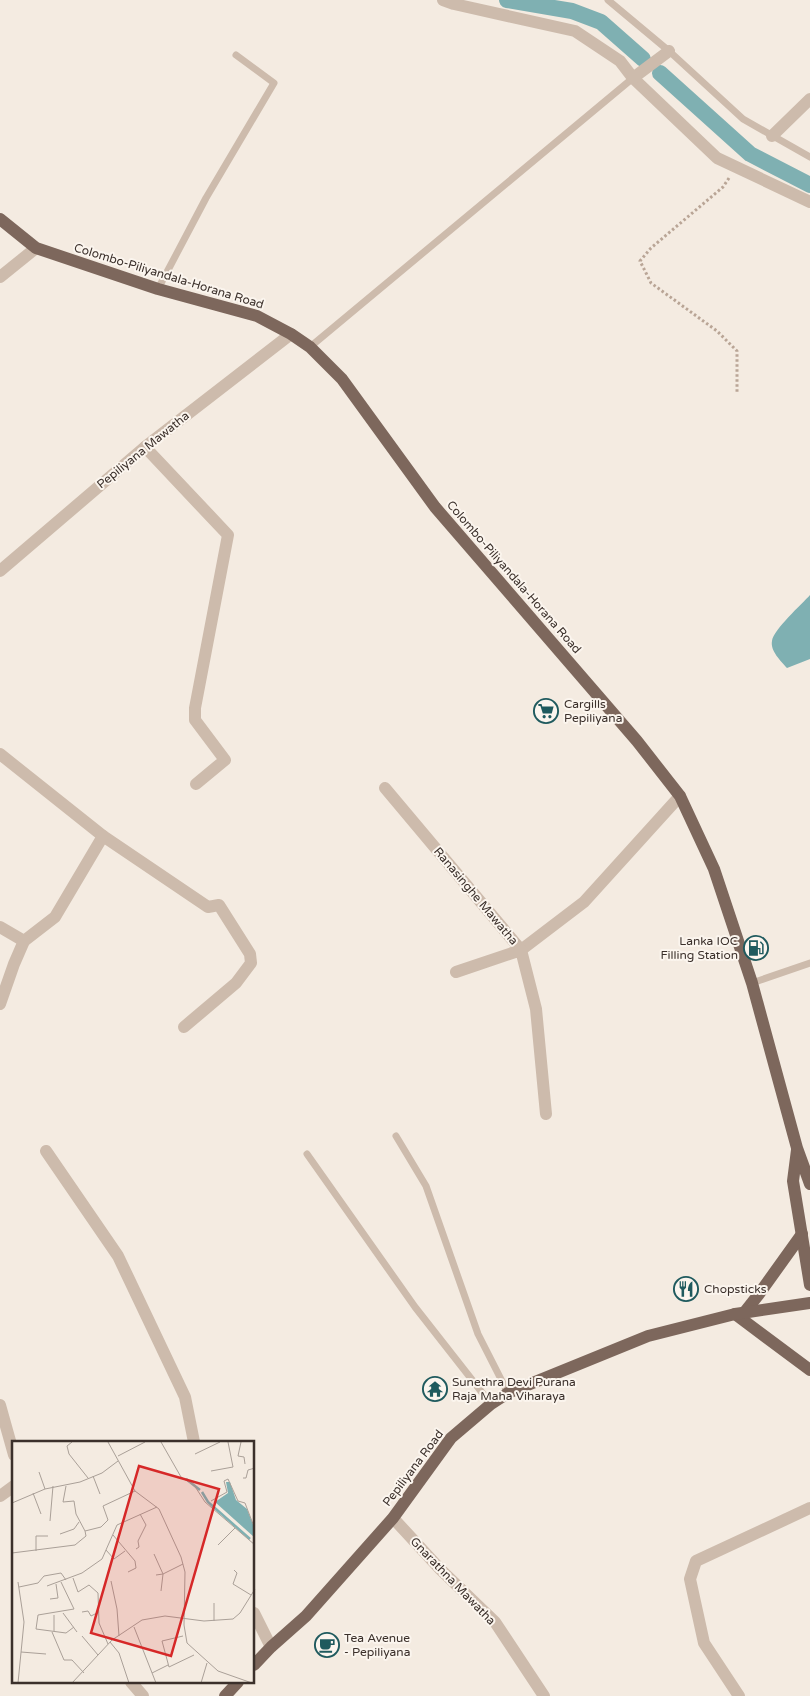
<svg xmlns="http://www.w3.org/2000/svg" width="810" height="1696" font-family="'Varela Round',sans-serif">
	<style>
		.water { fill: #7fb0b2 }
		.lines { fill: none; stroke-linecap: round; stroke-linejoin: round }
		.canal { stroke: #7fb0b2; stroke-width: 16 }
		.path { stroke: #b9a596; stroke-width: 3; stroke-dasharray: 2.5 2.5; stroke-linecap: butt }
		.service { stroke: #cdbbac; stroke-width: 7 }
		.minor { stroke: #cdbbac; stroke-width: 12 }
		.primary { stroke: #7d675c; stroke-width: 12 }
		.labels { text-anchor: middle; stroke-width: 4; stroke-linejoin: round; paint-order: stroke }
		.street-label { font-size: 12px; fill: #3b302b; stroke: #fbf5ee }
		.poi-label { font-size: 12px; fill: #3b302b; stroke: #fbf5ee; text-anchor: start }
		.inset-river { fill: none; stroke: #7fb0b2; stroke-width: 2.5 }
		.inset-road { fill: none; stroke: #aaa098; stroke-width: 1 }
		.view { fill: #d62828; fill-opacity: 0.15; stroke: #d62828; stroke-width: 2.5 }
		.inset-edge { fill: none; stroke: #3b302b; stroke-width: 2.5 }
	</style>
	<rect width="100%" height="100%" fill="#f4ebe1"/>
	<path class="water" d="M 810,595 L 810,659 L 787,668 C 781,661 770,651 772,641 C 773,630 802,604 810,595 Z"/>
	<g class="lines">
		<g class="canal">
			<polyline points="507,0 572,11 601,22 643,59"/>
			<polyline points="660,73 750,154 810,185"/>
		</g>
		<polyline class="path" points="729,178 723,187 651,248 640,261 651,283 717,331 737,351 737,392"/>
		<g class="service">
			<polyline points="608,0 669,51 743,119 810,157"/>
			<polyline points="158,289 206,198 274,83 236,55"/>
			<polyline points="310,347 633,78"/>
			<polyline points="752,983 810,963"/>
			<polyline points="396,1136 426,1186 478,1334 508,1393"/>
			<polyline points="307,1154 415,1307 491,1404"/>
		</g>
		<g class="minor">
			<polyline points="443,0 454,4 575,31 620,61 633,78 717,158 810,202"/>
			<polyline points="633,78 669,51"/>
			<polyline points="772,136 810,99"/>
			<polyline points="0,277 36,248"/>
			<polyline points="145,447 228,535 195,708 195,720 225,760 196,784"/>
			<polyline points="0,571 145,447 291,334"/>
			<polyline points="0,754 103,836 208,907 219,905 250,954 251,963 236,983 184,1027"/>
			<polyline points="385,788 521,950 584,902 680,796"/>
			<polyline points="0,927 24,941 55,917 103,836"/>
			<polyline points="456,972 521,950 536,1009 546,1114"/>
			<polyline points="0,1004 14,964 24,941"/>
			<polyline points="46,1151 118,1256 185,1397 194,1442"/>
			<polyline points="0,1405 14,1455"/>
			<polyline points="0,1496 14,1486"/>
			<polyline points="393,1518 440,1569 495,1622 544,1696"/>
			<polyline points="254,1613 271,1647"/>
			<polyline points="131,1682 143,1696"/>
			<polyline points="739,1696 704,1643 690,1579 696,1561 810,1508"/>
		</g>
		<g class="primary">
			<polyline points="0,219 36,248 158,289 257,316 291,334 310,347 342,379 435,507 637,741 680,796 714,869 752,983 797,1148 810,1184"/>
			<polyline points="797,1150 793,1181 810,1285"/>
			<polyline points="744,1313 759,1294 802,1234"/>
			<polyline points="735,1314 810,1370"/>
			<polyline points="254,1665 271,1647 306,1616 393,1518 451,1438 491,1404 508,1393 648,1336 735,1314 810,1303"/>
			<polyline points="225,1696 238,1682"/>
		</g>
	</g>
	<defs>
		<symbol id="supermarket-ring" viewBox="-11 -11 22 22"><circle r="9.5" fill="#fbf5ee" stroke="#1f5a5e" stroke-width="1.5"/><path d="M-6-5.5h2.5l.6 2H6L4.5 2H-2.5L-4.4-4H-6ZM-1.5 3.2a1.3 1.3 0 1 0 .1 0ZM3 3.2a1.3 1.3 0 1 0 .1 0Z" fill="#1f5a5e"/></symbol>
		<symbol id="fuel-ring" viewBox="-11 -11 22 22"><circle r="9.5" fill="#fbf5ee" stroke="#1f5a5e" stroke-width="1.5"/><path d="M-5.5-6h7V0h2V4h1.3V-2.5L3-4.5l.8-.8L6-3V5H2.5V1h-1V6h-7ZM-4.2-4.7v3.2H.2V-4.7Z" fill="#1f5a5e"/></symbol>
		<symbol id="restaurant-ring" viewBox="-11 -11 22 22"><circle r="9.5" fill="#fbf5ee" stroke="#1f5a5e" stroke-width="1.5"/><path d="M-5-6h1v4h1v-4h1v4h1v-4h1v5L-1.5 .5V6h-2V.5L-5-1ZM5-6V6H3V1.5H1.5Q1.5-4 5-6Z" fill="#1f5a5e"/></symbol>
		<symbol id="temple-ring" viewBox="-11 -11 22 22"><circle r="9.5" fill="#fbf5ee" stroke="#1f5a5e" stroke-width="1.5"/><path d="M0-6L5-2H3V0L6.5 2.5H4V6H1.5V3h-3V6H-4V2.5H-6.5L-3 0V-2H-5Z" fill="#1f5a5e"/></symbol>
		<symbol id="cafe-ring" viewBox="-11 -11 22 22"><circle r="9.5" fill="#fbf5ee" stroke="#1f5a5e" stroke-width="1.5"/><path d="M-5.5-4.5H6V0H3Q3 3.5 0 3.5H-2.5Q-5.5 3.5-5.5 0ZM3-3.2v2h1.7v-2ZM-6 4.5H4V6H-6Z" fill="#1f5a5e"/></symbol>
	</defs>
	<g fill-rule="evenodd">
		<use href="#supermarket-ring" x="532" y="697" width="28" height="28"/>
		<use href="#fuel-ring" x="742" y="934" width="28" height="28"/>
		<use href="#restaurant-ring" x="672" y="1275" width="28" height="28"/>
		<use href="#temple-ring" x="421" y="1375" width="28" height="28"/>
		<use href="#cafe-ring" x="313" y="1631" width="28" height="28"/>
	</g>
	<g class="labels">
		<g class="street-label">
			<text transform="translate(169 276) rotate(17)" y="4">Colombo-Piliyandala-Horana Road</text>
			<text transform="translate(143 450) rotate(-39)" y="4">Pepiliyana Mawatha</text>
			<text transform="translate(514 577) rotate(49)" y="4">Colombo-Piliyandala-Horana Road</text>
			<text transform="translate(476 896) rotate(50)" y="4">Ranasinghe Mawatha</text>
			<text transform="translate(413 1468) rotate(-53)" y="4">Pepiliyana Road</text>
			<text transform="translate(453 1581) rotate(46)" y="4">Gnarathna Mawatha</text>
		</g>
		<g class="poi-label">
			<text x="564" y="708">Cargills<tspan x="564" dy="14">Pepiliyana</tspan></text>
			<text x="738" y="945" text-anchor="end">Lanka IOC<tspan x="738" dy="14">Filling Station</tspan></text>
			<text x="704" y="1293">Chopsticks</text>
			<text x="452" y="1386">Sunethra Devi Purana<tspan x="452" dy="14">Raja Maha Viharaya</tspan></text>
			<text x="344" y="1642">Tea Avenue<tspan x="344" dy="14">- Pepiliyana</tspan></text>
		</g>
	</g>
	<g transform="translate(12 1441)">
		<rect width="242" height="242" fill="#f4ebe1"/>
		<path d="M 214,41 L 218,41 L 224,59 L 235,68 L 242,86 L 242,96 L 203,61 L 216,52 Z" fill="#7fb0b2"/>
		<path class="inset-river" d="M 174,38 L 188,49M 190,51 L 196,61 L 238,98"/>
		<path class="inset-road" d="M 60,1 L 55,5 L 57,13 L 76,37M 96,1 L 123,50 L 147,68 L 169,116 L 173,131 L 172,184 L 175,202 L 206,230 L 240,242M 149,1 L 169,36 L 182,44 L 193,61 L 243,104M 229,1 L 226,15 L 232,16 L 233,23M 183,13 L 208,1M 106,15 L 133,1M 199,30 L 221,26 L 216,1M 27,31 L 33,48M 81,35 L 88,53M 231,37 L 234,37 L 236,29 L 243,27M 54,45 L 51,61 L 62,60 L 64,73 L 73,90M 21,52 L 29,73M 199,60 L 215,51 L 212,40 L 216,38 L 226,60 L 233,62 L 241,83M 0,62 L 33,48 L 68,41 L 90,32 L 106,20M 38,80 L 41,45M 48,93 L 62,88 L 67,81M 101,94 L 123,120 L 124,127 L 116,131M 206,104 L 223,87M 124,108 L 127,106 L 126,100 L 134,84 L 128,73M 94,109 L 102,118 L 113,110M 24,110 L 24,95 L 36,95M 0,112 L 63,104 L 74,95 L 73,90 L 89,86 L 96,79 L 91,65 L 123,50M 142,113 L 151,133 L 171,123M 222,129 L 225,132 L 221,143 L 239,154M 144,134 L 151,133 L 149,150M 61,137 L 66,151 L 77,144 L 86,152 L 87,182 L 96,203M 99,140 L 105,168 L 107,195M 6,141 L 12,181 L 6,242M 49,141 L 62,168 L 26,174 L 24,188 L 54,192 L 62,186M 35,145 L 70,132 L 90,118 L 105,84 L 145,66M 7,146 L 26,142 L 32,135 L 49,132 L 54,139M 38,158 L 46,157 L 44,143M 202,162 L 202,180M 70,171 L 76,170 L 79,175 L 87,171M 51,172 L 65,191M 42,174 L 42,190M 122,186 L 144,242M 40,191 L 52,219 L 60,219 L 72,232M 70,195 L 86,214M 171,195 L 150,200 L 157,226 L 182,214M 98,201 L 107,212 L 117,242M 9,211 L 34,213M 140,232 L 156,224M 60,242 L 100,199 L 130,179 L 153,175 L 192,180 L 221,178 L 228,172 L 243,148M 189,242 L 195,222"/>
		<path class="view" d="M 127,25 L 207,48 L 159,215 L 79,192 Z"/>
		<rect width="242" height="242" class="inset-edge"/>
	</g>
</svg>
